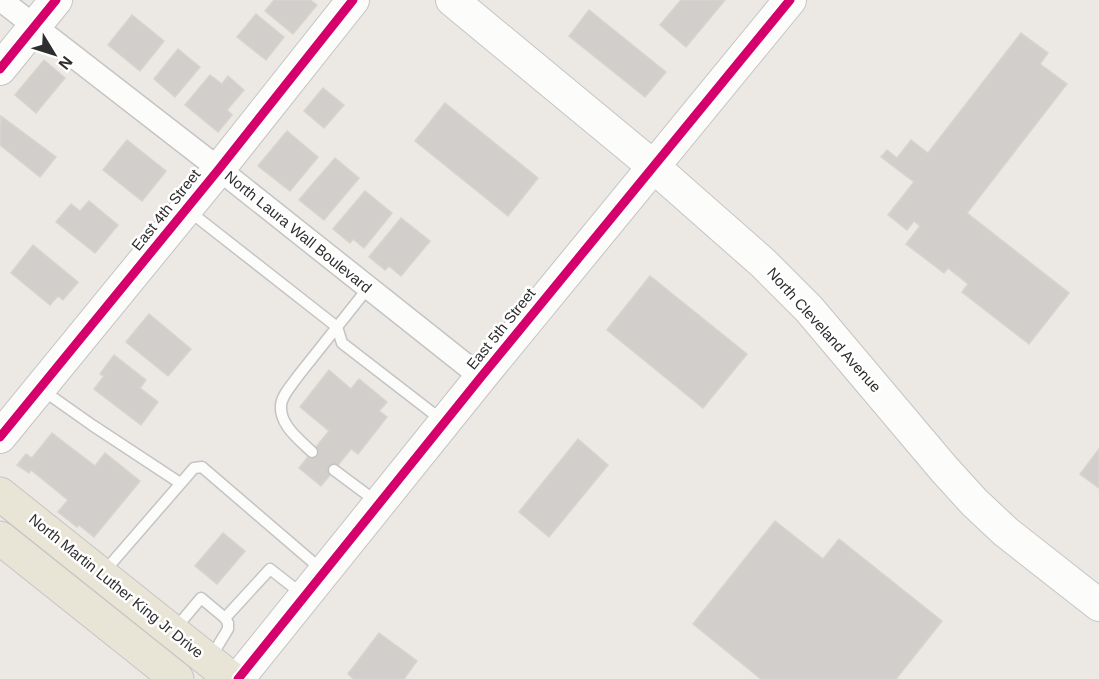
<svg xmlns="http://www.w3.org/2000/svg" width="1099" height="679" font-family="Arial,sans-serif">
	<style>
		.building { fill: #d1cecb; stroke: #d7d4d0; stroke-width: 1.5 }
		.lines { fill: none; stroke-linecap: round; stroke-linejoin: round }
		.lane-casing { stroke: #c5c4c5; stroke-width: 13 }
		.street-casing { stroke: #c5c4c5; stroke-width: 25 }
		.secondary-casing { stroke: #c5c4c5; stroke-width: 34 }
		.primary-casing { stroke: #c6c5c4; stroke-width: 35 }
		.lane { stroke: #fcfcfb; stroke-width: 10 }
		.street { stroke: #fcfcfb; stroke-width: 22 }
		.secondary { stroke: #fcfcfb; stroke-width: 32 }
		.primary { stroke: #e8e4d6; stroke-width: 33 }
		.cycleway-casing { stroke: #fff; stroke-width: 13 }
		.cycleway { stroke: #d6006c; stroke-width: 9 }
		.labels { text-anchor: middle; stroke-width: 5; stroke-linejoin: round; paint-order: stroke }
		.street-label { font-size: 15px; fill: #2e2e2e; stroke: #fff }
	</style>
	<rect width="100%" height="100%" fill="#ece8e4"/>
	<g class="building">
		<polygon points="274,0 310,0 317,5 293,34 265,11"/>
		<polygon points="681,0 725,0 686,47 660,25"/>
		<polygon points="589,10 666,72 645,97 569,36"/>
		<polygon points="256,14 284,37 266,60 237,37"/>
		<polygon points="132,15 164,41 140,71 108,45"/>
		<polygon points="1021,33 1048,53 1040,64 1067,84 967,213 1069,293 1029,344 962,292 968,284 948,268 944,273 906,244 920,226 914,221 907,230 888,215 914,182 881,157 887,150 897,158 911,140 928,153"/>
		<polygon points="178,49 200,67 175,97 154,79"/>
		<polygon points="44,60 65,78 36,113 15,95"/>
		<polygon points="210,75 222,84 228,76 244,90 227,110 232,115 218,132 185,105"/>
		<polygon points="323,88 344,105 324,128 304,111"/>
		<polygon points="445,103 538,178 508,216 415,141"/>
		<polygon points="1,116 56,157 40,177 0,145"/>
		<polygon points="287,131 318,157 290,191 258,166"/>
		<polygon points="127,140 166,171 142,201 103,170"/>
		<polygon points="335,158 359,178 324,220 299,200"/>
		<polygon points="365,191 392,213 364,248 353,239 350,243 333,229"/>
		<polygon points="89,201 118,225 95,253 56,222 71,204 80,211"/>
		<polygon points="401,218 430,241 401,276 389,266 385,270 369,257"/>
		<polygon points="33,245 78,282 63,300 58,296 50,305 11,273"/>
		<polygon points="650,276 747,354 703,408 607,330"/>
		<polygon points="149,314 191,349 168,376 126,342"/>
		<polygon points="114,355 146,380 140,388 158,402 141,425 94,389 104,376 100,374"/>
		<polygon points="329,370 351,389 359,379 387,402 379,411 387,417 358,454 351,449 321,486 299,468 329,431 300,407"/>
		<polygon points="52,433 95,466 105,453 140,481 94,537 79,525 77,527 58,512 68,500 31,470 29,473 17,465 26,454 32,458"/>
		<polygon points="578,439 608,465 549,537 519,512"/>
		<polygon points="1099,449 1099,488 1080,474"/>
		<polygon points="775,521 823,559 839,539 942,621 896,679 761,679 693,624"/>
		<polygon points="223,533 245,551 217,584 195,566"/>
		<polygon points="379,633 417,661 404,679 354,679 348,674"/>
	</g>
	<g class="lines">
		<defs>
			<g id="lane">
				<polyline points="189,211 337,327 342,343 443,421"/>
				<polyline points="41,389 92,425 180,483"/>
				<path d="M 312,452 C 300,440 279,425 281,405 C 282,395 292,385 298,376 L 368,288"/>
				<polyline points="334,470 377,502"/>
				<polyline points="103,573 194,468 202,467 322,570"/>
				<polyline points="175,629 201,598 225,618 270,569 302,594"/>
				<polyline points="211,657 228,629 228,623 225,618"/>
			</g>
			<polyline id="street" points="1,0 219,169 481,377"/>
			<g id="secondary">
				<polyline points="452,0 654,167 763,263 809,309 944,469 974,502 1006,532 1099,605"/>
				<polyline points="0,69 56,0"/>
				<polyline points="0,437 219,169 353,0"/>
				<polyline points="238,679 481,377 790,0"/>
			</g>
			<g id="primary">
				<polyline points="0,494 232,679"/>
				<polyline points="0,538 177,679"/>
			</g>
		</defs>
		<use href="#lane" class="lane-casing"/>
		<use href="#street" class="street-casing"/>
		<use href="#secondary" class="secondary-casing"/>
		<use href="#primary" class="primary-casing"/>
		<use href="#lane" class="lane"/>
		<use href="#street" class="street"/>
		<use href="#secondary" class="secondary"/>
		<use href="#primary" class="primary"/>
		<defs>
			<g id="cycleway">
				<polyline points="0,69 56,0"/>
				<polyline points="0,437 219,169 353,0"/>
				<polyline points="238,679 481,377 790,0"/>
			</g>
		</defs>
		<use href="#cycleway" class="cycleway-casing"/>
		<use href="#cycleway" class="cycleway"/>
	</g>
	<g class="labels">
		<g class="street-label">
			<text transform="translate(166 210) rotate(-51)" y="5">East 4th Street</text>
			<text transform="translate(298 232) rotate(39)" y="5">North Laura Wall Boulevard</text>
			<text transform="translate(501 329) rotate(-51)" y="5">East 5th Street</text>
			<text transform="translate(824 330) rotate(48)" y="5">North Cleveland Avenue</text>
			<text transform="translate(116 586) rotate(39)" y="5">North Martin Luther King Jr Drive</text>
		</g>
	</g>
	<g transform="translate(54 54) rotate(128)" stroke="#ffffff" stroke-width="4.5" paint-order="stroke">
	<path d="M0-4.5L10 22L0 15L-10 22Z" fill="#2e2e2e"/>
	<text y="-9" font-size="16" font-weight="bold" text-anchor="middle" fill="#2e2e2e">N</text>
	</g>
</svg>
